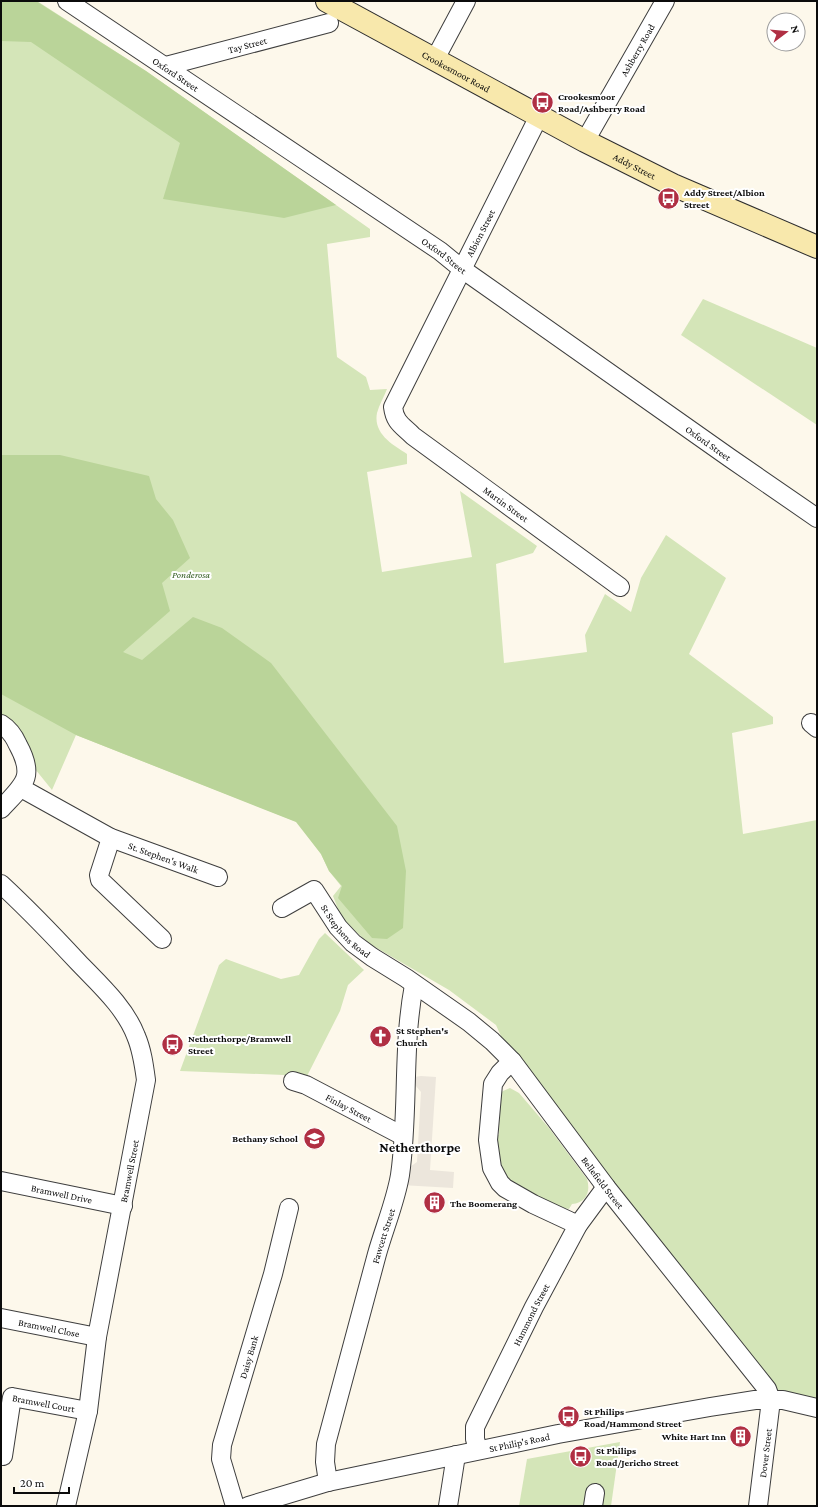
<svg xmlns="http://www.w3.org/2000/svg" width="818" height="1507" font-family="'Crimson Pro',serif">
	<style>
		.green { fill: #d4e5b8 }
		.forest { fill: #bad499 }
		.plaza { fill: #ece6dc }
		.lines { fill: none; stroke-linecap: round; stroke-linejoin: round }
		.street-casing { stroke: #3e3e3e; stroke-width: 20 }
		.secondary-casing { stroke: #2d2d2d; stroke-width: 24 }
		.street { stroke: #fff; stroke-width: 18 }
		.secondary { stroke: #f8e8ac; stroke-width: 22 }
		.labels { text-anchor: middle; stroke-width: 4; stroke-linejoin: round; paint-order: stroke }
		.street-label { font-size: 10px; fill: #0b0b0b; stroke: #fff }
		.poi-label { font-size: 10px; font-weight: bold; fill: #0b0b0b; stroke: #fff; text-anchor: start }
		.park-label { font-size: 10px; font-style: italic; fill: #345d22; stroke: #fff }
		.district-label { font-size: 14px; font-weight: bold; fill: #0b0b0b; stroke: #fff }
	</style>
	<rect width="100%" height="100%" fill="#fdf8eb"/>
	<g class="green">
		<path d="M 1,1 L 37,1 L 146,71 L 370,229 L 370,237 L 327,244 L 337,357 L 366,377 L 370,390 L 387,389 C 384,397 379,405 377,413 C 373,434 393,445 407,454 L 407,464 L 367,472 L 382,572 L 472,557 L 460,491 L 537,546 L 533,553 L 496,564 L 504,663 L 587,652 L 585,635 L 605,594 L 631,612 L 641,578 L 666,535 L 726,578 L 689,654 L 773,717 L 773,724 L 732,733 L 743,834 L 817,820 L 817,1408 L 783,1400 L 512,1061 L 496,1025 L 449,990 L 368,943 L 342,919 L 333,896 L 341,886 L 329,871 L 321,854 L 297,822 L 76,735 L 52,790 L 23,754 L 1,723 Z"/>
		<polygon points="703,299 817,348 817,425 681,335"/>
		<polygon points="325,933 364,970 348,985 340,1011 304,1082 284,1075 180,1071 219,965 226,959 281,979 299,975 319,939"/>
		<path d="M 510,1088 L 519,1093 L 549,1128 L 587,1179 C 591,1192 586,1203 572,1204 L 569,1209 C 548,1205 510,1189 501,1168 C 497,1158 497,1145 495,1134 L 499,1135 L 500,1094 L 503,1091 Z"/>
		<polygon points="620,1442 611,1506 519,1506 527,1459"/>
	</g>
	<g class="forest">
		<polygon points="1,1 36,1 146,71 336,205 284,218 163,199 180,143 31,42 1,41"/>
		<polygon points="1,455 60,455 149,476 156,499 173,520 190,558 162,583 170,611 123,652 142,660 193,617 222,628 271,663 397,826 406,871 403,928 387,939 372,938 338,898 342,886 329,871 321,854 296,822 76,735 1,694"/>
	</g>
	<polygon class="plaza" points="421,1076 436,1077 430,1170 454,1172 453,1188 401,1185 407,1169 417,1162 421,1092 416,1086 414,1077"/>
	<g class="lines">
		<defs>
			<g id="street">
				<path id="s1" d="M 67,1 L 440,251 L 462,269 L 730,458 L 817,518"/>
				<polyline points="435,59 466,1"/>
				<path id="s2" d="M 166,66 L 329,23"/>
				<path id="s3" d="M 539,116 L 393,407 C 395,423 402,425 413,436 L 620,587"/>
				<path id="s4" d="M 585,141 L 665,1"/>
				<polyline points="811,723 817,728"/>
				<path d="M 1,724 C 9,729 14,736 18,745 C 36,778 23,785 1,809"/>
				<path id="s5" d="M 21,788 L 111,838 L 218,877"/>
				<polyline points="111,838 99,875 100,880 162,939"/>
				<path d="M 1,884 C 28,909 53,935 78,962 C 99,984 125,1007 136,1036 C 142,1050 144,1065 146,1080 L 97,1337 L 88,1411 L 66,1506"/>
				<path id="s6" d="M 282,908 L 314,890 L 338,927 L 353,943 L 372,957 L 406,978 L 469,1022 L 492,1041 L 512,1061 L 606,1187 L 767,1389 L 771,1400 L 758,1506"/>
				<polyline points="512,1061 500,1073 493,1084 488,1140 492,1168 500,1183 505,1188 533,1204 578,1225"/>
				<path id="s7" d="M 293,1081 L 306,1085 L 403,1136"/>
				<path id="s8" d="M 1,1181 L 123,1206"/>
				<path id="s9" d="M 1,1318 L 97,1337"/>
				<path id="s10" d="M 478,1450 L 475,1439 L 475,1427 L 534,1307 L 578,1225 L 606,1187"/>
				<path id="s11" d="M 1,1455 L 3,1456 L 12,1397 L 88,1411"/>
				<path id="s12" d="M 328,1482 L 325,1462 L 326,1444 C 343,1381 360,1317 377,1254 C 384,1229 396,1200 400,1175 C 409,1112 402,1048 414,985"/>
				<path id="s13" d="M 235,1506 L 221,1459 L 222,1445 L 273,1274 L 289,1208"/>
				<path id="s14" d="M 248,1506 L 328,1482 L 558,1434 L 710,1407 L 755,1400 L 783,1400 L 817,1408"/>
				<polyline points="448,1506 456,1455"/>
				<polyline points="593,1506 595,1493"/>
			</g>
			<g id="secondary">
				<path id="s15" d="M 327,1 L 585,141 L 673,185 L 817,247"/>
			</g>
		</defs>
		<use href="#street" class="street-casing"/>
		<use href="#secondary" class="secondary-casing"/>
		<use href="#street" class="street"/>
		<use href="#secondary" class="secondary"/>
	</g>
	<defs>
		<symbol id="bus-disc" viewBox="-11 -11 22 22"><circle r="9.5" fill="#b02f43" stroke="#fff"/><path d="M-5-6H5V4H4V6H2V4H-2V6H-4V4H-5ZM-3.5-4V0h7V-4ZM-3.5 1.2v1.5H-2V1.2ZM2 1.2v1.5H3.5V1.2Z" fill="#fff"/></symbol>
		<symbol id="church-disc" viewBox="-11 -11 22 22"><circle r="9.5" fill="#b02f43" stroke="#fff"/><path d="M-1.2-6h2.4v3.5h3.3v2.4h-3.3V6h-2.4V-.1h-3.3v-2.4h3.3Z" fill="#fff"/></symbol>
		<symbol id="school-disc" viewBox="-11 -11 22 22"><circle r="9.5" fill="#b02f43" stroke="#fff"/><path d="M0-5L7-2L0 1L-7-2ZM-4 1L0 2.5L4 1V4Q0 6-4 4Z" fill="#fff"/></symbol>
		<symbol id="building-disc" viewBox="-11 -11 22 22"><circle r="9.5" fill="#b02f43" stroke="#fff"/><path d="M-4-6H4V6H1V3H-1V6H-4ZM-2.5-4.3h1.7v1.8h-1.7ZM.8-4.3h1.7v1.8H.8ZM-2.5-1h1.7V.8h-1.7ZM.8-1h1.7V.8H.8Z" fill="#fff"/></symbol>
	</defs>
	<g fill-rule="evenodd">
		<use href="#bus-disc" x="530" y="90" width="25" height="25"/>
		<use href="#bus-disc" x="656" y="186" width="25" height="25"/>
		<use href="#church-disc" x="368" y="1024" width="25" height="25"/>
		<use href="#bus-disc" x="160" y="1032" width="25" height="25"/>
		<use href="#school-disc" x="302" y="1126" width="25" height="25"/>
		<use href="#building-disc" x="422" y="1190" width="25" height="25"/>
		<use href="#bus-disc" x="556" y="1404" width="25" height="25"/>
		<use href="#building-disc" x="728" y="1424" width="25" height="25"/>
		<use href="#bus-disc" x="568" y="1444" width="25" height="25"/>
	</g>
	<g class="labels">
		<g class="street-label">
			<text dy="4" stroke="none"><textPath href="#s2" startOffset="84">Tay Street</textPath></text>
			<text dy="4" stroke="none"><textPath href="#s4" startOffset="105">Ashberry Road</textPath></text>
			<text dy="4" stroke="none"><textPath href="#s15" startOffset="147">Crookesmoor Road</textPath></text>
			<text dy="4" stroke="none"><textPath href="#s1" startOffset="131">Oxford Street</textPath></text>
			<text dy="4" stroke="none"><textPath href="#s15" startOffset="349">Addy Street</textPath></text>
			<text transform="translate(480 233) rotate(-63)" y="4">Albion Street</text>
			<text dy="4" stroke="none"><textPath href="#s1" startOffset="455">Oxford Street</textPath></text>
			<text dy="4" stroke="none"><textPath href="#s1" startOffset="779">Oxford Street</textPath></text>
			<text dy="4" stroke="none"><textPath href="#s3" startOffset="477">Martin Street</textPath></text>
			<text dy="4" stroke="none"><textPath href="#s5" startOffset="159">St. Stephen's Walk</textPath></text>
			<text dy="4" stroke="none"><textPath href="#s6" startOffset="89">St Stephens Road</textPath></text>
			<text dy="4" stroke="none"><textPath href="#s7" startOffset="62">Finlay Street</textPath></text>
			<text transform="translate(129 1171) rotate(-79)" y="4">Bramwell Street</text>
			<text dy="4" stroke="none"><textPath href="#s6" startOffset="453">Bellefield Street</textPath></text>
			<text dy="4" stroke="none"><textPath href="#s8" startOffset="62">Bramwell Drive</textPath></text>
			<text dy="4" stroke="none"><textPath href="#s12" startOffset="254">Fawcett Street</textPath></text>
			<text dy="4" stroke="none"><textPath href="#s10" startOffset="149">Hammond Street</textPath></text>
			<text dy="4" stroke="none"><textPath href="#s9" startOffset="49">Bramwell Close</textPath></text>
			<text dy="4" stroke="none"><textPath href="#s13" startOffset="155">Daisy Bank</textPath></text>
			<text dy="4" stroke="none"><textPath href="#s11" startOffset="94">Bramwell Court</textPath></text>
			<text dy="4" stroke="none"><textPath href="#s14" startOffset="279">St Philip's Road</textPath></text>
			<text transform="translate(765 1453) rotate(-83)" y="4">Dover Street</text>
		</g>
		<g class="poi-label">
			<text x="558" y="100">Crookesmoor<tspan x="558" dy="12">Road/Ashberry Road</tspan></text>
			<text x="684" y="196">Addy Street/Albion<tspan x="684" dy="12">Street</tspan></text>
			<text x="396" y="1034">St Stephen's<tspan x="396" dy="12">Church</tspan></text>
			<text x="188" y="1042">Netherthorpe/Bramwell<tspan x="188" dy="12">Street</tspan></text>
			<text x="298" y="1142" text-anchor="end">Bethany School</text>
			<text x="450" y="1207">The Boomerang</text>
			<text x="584" y="1415">St Philips<tspan x="584" dy="12">Road/Hammond Street</tspan></text>
			<text x="726" y="1440" text-anchor="end">White Hart Inn</text>
			<text x="596" y="1454">St Philips<tspan x="596" dy="12">Road/Jericho Street</tspan></text>
		</g>
		<g class="park-label">
			<text x="191" y="578">Ponderosa</text>
		</g>
		<g class="district-label">
			<text x="420" y="1152">Netherthorpe</text>
		</g>
	</g>
	<rect width="818" height="1507" fill="none" stroke="#0b0b0b" stroke-width="4"/>
	<g transform="translate(786 32) rotate(74)"><circle r="19" fill="#ffffff" stroke="#9d9d9d"/>
	<path d="M0-3L7 15L0 10L-7 15Z" fill="#b02f43"/>
	<text y="-6" font-size="11" font-weight="bold" text-anchor="middle" fill="#0b0b0b">N</text>
	</g>
	<path d="M14 1487v6h55v-6" fill="none" stroke="#0b0b0b" stroke-width="2"/>
	<text x="20" y="1487" font-size="12" fill="#0b0b0b" stroke="#ffffff" stroke-width="3" paint-order="stroke">20 m</text>
</svg>
